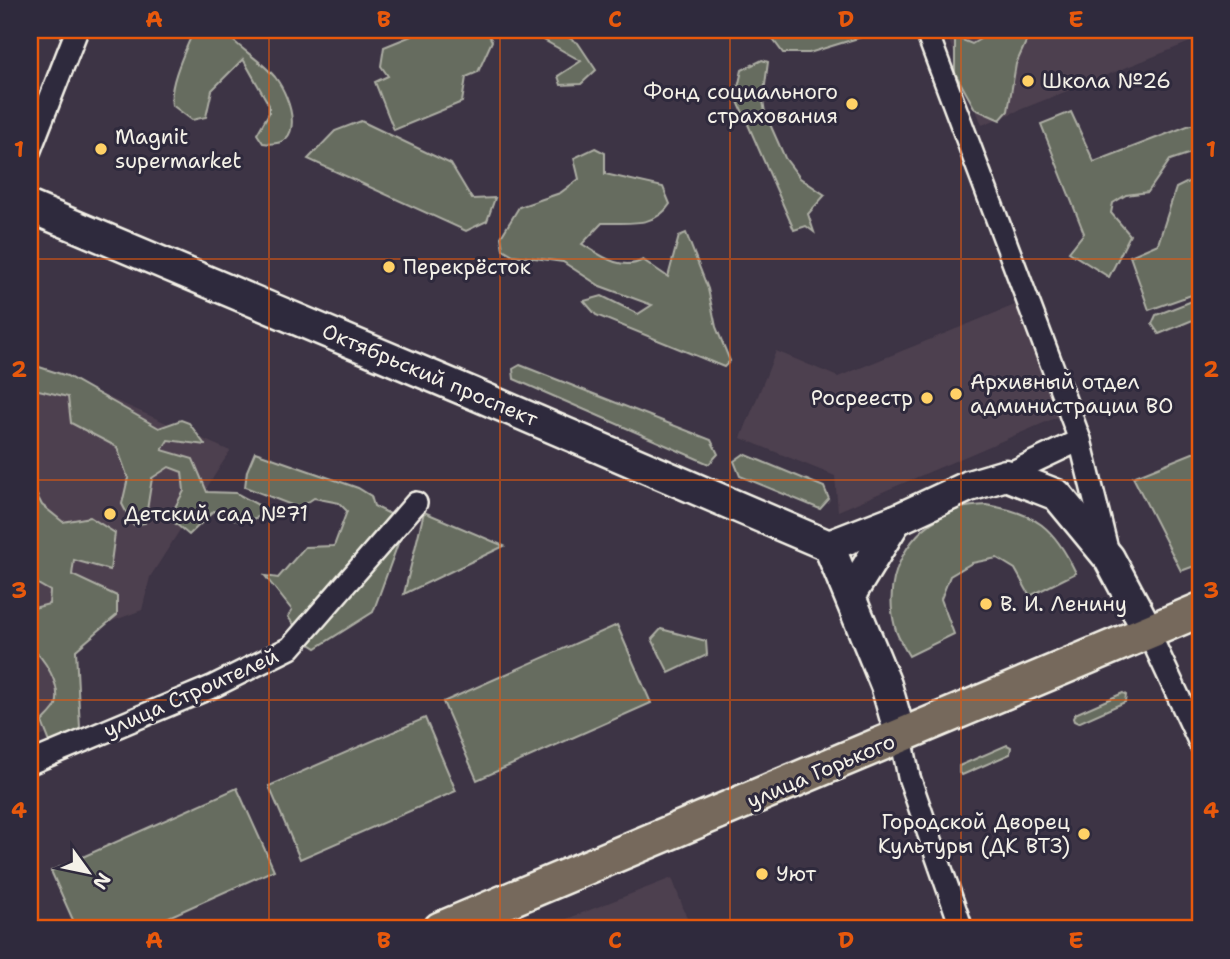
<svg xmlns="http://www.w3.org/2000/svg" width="1230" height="959" font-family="'Shantell Sans',sans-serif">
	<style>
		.built { fill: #4e404f }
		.green { fill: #666c5f; stroke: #adaea4; stroke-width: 2 }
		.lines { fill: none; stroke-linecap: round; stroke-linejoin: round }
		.minor-casing { stroke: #f4f1e8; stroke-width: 26 }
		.secondary-casing { stroke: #f4f1e8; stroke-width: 35 }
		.primary-casing { stroke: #f4f1e8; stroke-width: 38 }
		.minor { stroke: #2f2a3d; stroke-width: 21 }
		.secondary { stroke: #2f2a3d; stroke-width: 30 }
		.primary { stroke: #76695c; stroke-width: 33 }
		.grid { fill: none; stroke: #e8590c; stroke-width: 2; stroke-opacity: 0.55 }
		.poi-dot { fill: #ffd166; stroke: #2f2a3d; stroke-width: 2.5 }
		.labels { text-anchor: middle; stroke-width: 6; stroke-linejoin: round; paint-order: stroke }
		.poi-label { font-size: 21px; fill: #f4f1e8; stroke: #2f2a3d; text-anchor: start }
		.street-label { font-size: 21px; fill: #f4f1e8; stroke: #2f2a3d }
		.neatline { fill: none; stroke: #e8590c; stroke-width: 2.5 }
		.grid-label { font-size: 23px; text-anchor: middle; font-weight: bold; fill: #e8590c }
	</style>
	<rect width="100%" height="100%" fill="#3d3445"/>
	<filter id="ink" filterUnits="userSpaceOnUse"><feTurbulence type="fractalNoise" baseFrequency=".0143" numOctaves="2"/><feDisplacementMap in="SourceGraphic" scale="14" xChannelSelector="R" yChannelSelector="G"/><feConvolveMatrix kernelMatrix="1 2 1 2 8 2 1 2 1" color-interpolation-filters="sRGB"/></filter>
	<g filter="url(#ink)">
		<g class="built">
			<polygon points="945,30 1200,30 1200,38 982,125"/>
			<polygon points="1032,298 1074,410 838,511 835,476 741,438 776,351 838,377"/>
			<polygon points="30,363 230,451 150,577 142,610 70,637 71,724 30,741"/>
			<polygon points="672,878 691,929 541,929"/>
		</g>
		<g class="green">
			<path d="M 194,30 L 223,30 C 236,47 260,59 275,77 C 292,99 307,150 263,143 L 257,134 L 269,113 L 269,105 L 243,59 L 212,90 L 206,117 L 192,120 L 172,105 C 168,85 186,49 194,30 Z"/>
			<polygon points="426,30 486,30 492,41 478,72 466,77 462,102 394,130 375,82 388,76 381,66 384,47"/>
			<polygon points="526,30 555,30 578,43 596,70 581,84 561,85 558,76 581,61"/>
			<polygon points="766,30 877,30 871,34 809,53 783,53"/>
			<path d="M 995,30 C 1009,30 1019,27 1026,42 L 1016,64 L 1008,111 L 1000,120 L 975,109 L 955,73 L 955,37 L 972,44 Z"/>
			<polygon points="762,60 768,62 763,100 765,113 785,158 800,178 825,195 808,214 814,232 806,226 794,230 736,97 742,70"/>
			<polygon points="1071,112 1094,162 1190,125 1200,125 1200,150 1170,160 1148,192 1126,195 1113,203 1111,213 1130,235 1109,277 1069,252 1084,233 1041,124"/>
			<polygon points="361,121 451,164 472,199 495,198 487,221 466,231 308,159 335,131"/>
			<path d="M 595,148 L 605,153 L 605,174 L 663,187 L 670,204 C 655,228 628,222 602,223 L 582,244 C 600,255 621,272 643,260 L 668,277 L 679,236 L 686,233 L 708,289 L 716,327 L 730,361 L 724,367 L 596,315 L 584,301 L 602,296 L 638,314 L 652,305 L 600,286 L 563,262 L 513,255 L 503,249 L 501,237 L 519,207 L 560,193 L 579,179 L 574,158 Z"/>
			<polygon points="1200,176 1200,292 1149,310 1130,256 1158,244 1176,188"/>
			<polygon points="1200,298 1200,317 1159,334 1152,324 1156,315"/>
			<polygon points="30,364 67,376 159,428 181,420 189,423 205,445 168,440 162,450 193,459 207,492 236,493 273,513 241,522 214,511 189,535 169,518 184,491 182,472 169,467 152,478 145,523 133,525 122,504 128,478 117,447 71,423 68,397 30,388"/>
			<polygon points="520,365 711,440 718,454 709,464 514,379 513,369"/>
			<polygon points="1200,450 1200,564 1181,571 1133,477"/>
			<polygon points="255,452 358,488 371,496 374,506 400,519 403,530 373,612 316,648 308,643 288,617 292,610 265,576 278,578 305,547 334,546 347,511 339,503 314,498 299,508 245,487 247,471"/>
			<polygon points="744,454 824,487 829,499 820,509 740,476 734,461"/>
			<path d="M 30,482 L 42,505 L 63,522 L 90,517 L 115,533 L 110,570 L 74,560 L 72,575 L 117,596 L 117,615 L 76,650 L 80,728 L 53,750 L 42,722 C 46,717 54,711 56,705 C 62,686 44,657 30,647 L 30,609 L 49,604 L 50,591 L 38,584 L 33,567 L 30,565 Z"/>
			<path d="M 986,505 C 1036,513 1054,527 1076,573 L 1030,596 L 1015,569 L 997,558 L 972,563 L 950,576 L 941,599 L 954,634 L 909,656 C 904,647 897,637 895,627 C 882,577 907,529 955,510 C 964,506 976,506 986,505 Z"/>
			<polygon points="424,512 504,546 404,594"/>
			<polygon points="617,625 651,703 477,780 443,702"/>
			<polygon points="661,629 706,641 707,655 669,673 652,639"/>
			<polygon points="1123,693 1126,695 1125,702 1078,723 1074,721 1073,718 1075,714"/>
			<polygon points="425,718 456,791 300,859 269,786"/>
			<polygon points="1007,745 1011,747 1010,754 962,775 959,773 959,766"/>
			<polygon points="237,788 274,870 142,929 77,929 51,871"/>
		</g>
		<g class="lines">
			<defs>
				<g id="minor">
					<polyline points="926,30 1080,440 1108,553"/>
					<polyline points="30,150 77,30"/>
					<polyline points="1006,475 1080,440"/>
					<polyline points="1148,631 1200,743"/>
					<polyline points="901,737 909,777 962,929"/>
					<polyline points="30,763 214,686 290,648 416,503"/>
				</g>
				<g id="secondary">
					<polyline points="30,207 472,393 829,546"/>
					<polyline points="829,546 896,520 969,486 1006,475 1057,495 1109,558 1148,631"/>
					<polyline points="829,546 886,685 901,737"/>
					<polyline points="850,595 896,520"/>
				</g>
				<polyline id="primary" points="440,929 1200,610"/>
			</defs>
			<use href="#minor" class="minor-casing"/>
			<use href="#secondary" class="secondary-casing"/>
			<use href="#primary" class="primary-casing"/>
			<use href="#minor" class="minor"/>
			<use href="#secondary" class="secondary"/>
			<use href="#primary" class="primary"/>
		</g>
	</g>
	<path class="grid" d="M 269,30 L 269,929M 500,30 L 500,929M 730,30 L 730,929M 961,30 L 961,929M 30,259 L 1200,259M 30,480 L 1200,480M 30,700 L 1200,700"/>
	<g class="poi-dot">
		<circle cx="1028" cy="81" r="7"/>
		<circle cx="852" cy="104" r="7"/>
		<circle cx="101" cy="149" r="7"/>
		<circle cx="389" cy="267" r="7"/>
		<circle cx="956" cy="394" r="7"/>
		<circle cx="927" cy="398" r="7"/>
		<circle cx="110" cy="514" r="7"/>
		<circle cx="986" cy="604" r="7"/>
		<circle cx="1084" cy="834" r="7"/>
		<circle cx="762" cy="874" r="7"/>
	</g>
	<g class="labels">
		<g class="poi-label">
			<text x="1042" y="88">Школа №26</text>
			<text x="838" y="99" text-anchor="end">Фонд социального<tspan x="838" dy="24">страхования</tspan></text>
			<text x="115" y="144">Magnit<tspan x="115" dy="24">supermarket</tspan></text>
			<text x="403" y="274">Перекрёсток</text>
			<text x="970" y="389">Архивный отдел<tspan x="970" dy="24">администрации ВО</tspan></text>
			<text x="913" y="405" text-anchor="end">Росреестр</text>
			<text x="124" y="521">Детский сад №71</text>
			<text x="1000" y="611">В. И. Ленину</text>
			<text x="1070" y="829" text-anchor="end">Городской Дворец<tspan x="1070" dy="24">Культуры (ДК ВТЗ)</tspan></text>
			<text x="776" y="881">Уют</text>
		</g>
		<g class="street-label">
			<text transform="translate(430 375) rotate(23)" y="7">Октябрьский проспект</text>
			<text transform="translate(191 693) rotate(-24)" y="7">улица Строителей</text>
			<text transform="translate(821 771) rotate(-23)" y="7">улица Горького</text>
		</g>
	</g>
	<rect width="1230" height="959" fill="none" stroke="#2f2a3d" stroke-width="77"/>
	<g transform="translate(88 872) rotate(123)" stroke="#2f2a3d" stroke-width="5" paint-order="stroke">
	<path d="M0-5L12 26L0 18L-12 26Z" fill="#f4f1e8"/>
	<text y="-10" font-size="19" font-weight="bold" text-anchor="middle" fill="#f4f1e8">N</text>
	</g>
	<rect x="38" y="38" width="1154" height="882" class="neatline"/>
	<g class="grid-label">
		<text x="154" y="27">A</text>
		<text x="384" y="27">B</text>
		<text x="615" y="27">C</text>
		<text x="846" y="27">D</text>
		<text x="1076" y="27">E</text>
		<text x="19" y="157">1</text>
		<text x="1211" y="157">1</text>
		<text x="19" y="377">2</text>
		<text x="1211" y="377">2</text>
		<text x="19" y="598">3</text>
		<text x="1211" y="598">3</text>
		<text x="19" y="818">4</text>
		<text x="1211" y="818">4</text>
		<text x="154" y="948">A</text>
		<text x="384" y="948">B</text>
		<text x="615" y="948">C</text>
		<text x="846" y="948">D</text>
		<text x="1076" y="948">E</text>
	</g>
</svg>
